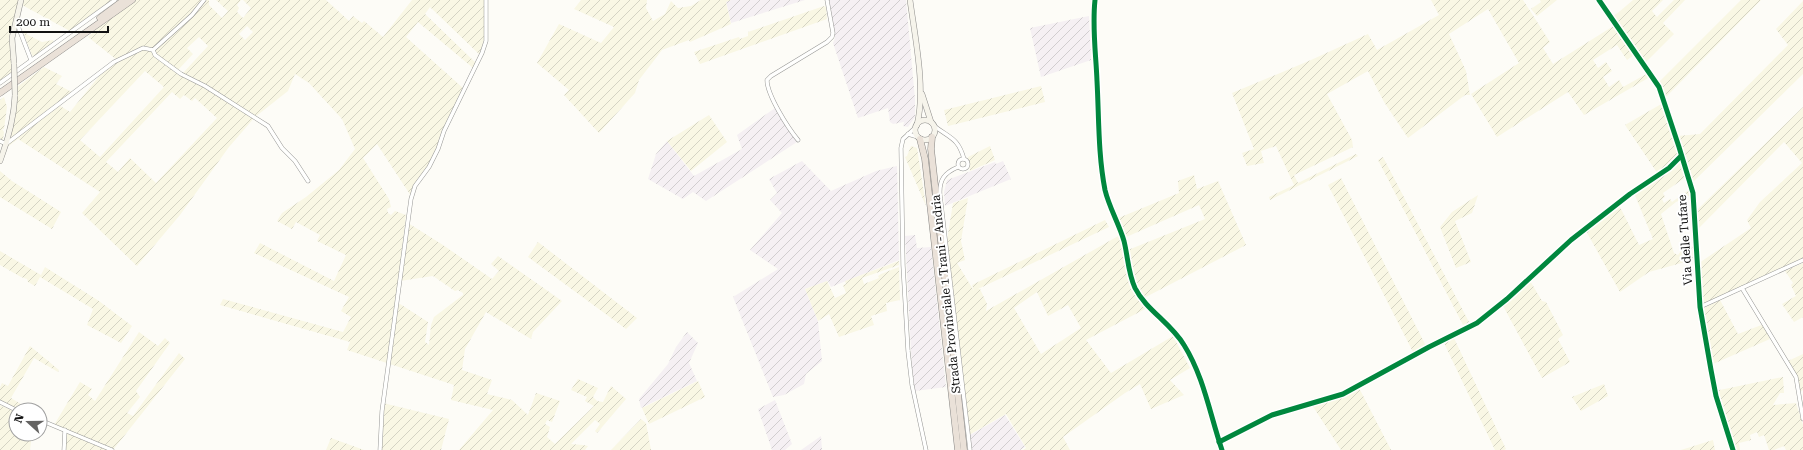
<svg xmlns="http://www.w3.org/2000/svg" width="1803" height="450" font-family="'Roboto Serif',serif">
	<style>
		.industrial { fill: url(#industrial-furrows) }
		.farmland { fill: url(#farmland-furrows); fill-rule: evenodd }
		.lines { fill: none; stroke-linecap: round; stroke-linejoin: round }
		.street-casing { stroke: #979795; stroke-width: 4.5 }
		.secondary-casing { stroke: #8e8d8b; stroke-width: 6 }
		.highway-casing { stroke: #858482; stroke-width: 7 }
		.street { stroke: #fffffe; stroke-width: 3.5 }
		.secondary { stroke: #f6f4eb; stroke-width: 5 }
		.highway { stroke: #eae1d8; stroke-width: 6 }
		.secondary-bridge-casing { stroke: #8e8d8b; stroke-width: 6; stroke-linecap: butt }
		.secondary-bridge { stroke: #f6f4eb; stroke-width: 5 }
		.cycleway-casing { stroke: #fff; stroke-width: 8 }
		.cycleway { stroke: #00873e; stroke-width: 5 }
		.labels { text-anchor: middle; stroke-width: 4; stroke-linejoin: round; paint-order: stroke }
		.street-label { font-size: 12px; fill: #111; stroke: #fff }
	</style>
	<defs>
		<pattern id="industrial-furrows" width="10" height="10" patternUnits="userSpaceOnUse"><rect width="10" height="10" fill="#f5f0f3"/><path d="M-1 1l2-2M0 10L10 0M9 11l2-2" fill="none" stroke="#d1cdcf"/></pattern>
		<pattern id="farmland-furrows" width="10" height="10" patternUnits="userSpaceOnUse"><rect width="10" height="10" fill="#f9f7e4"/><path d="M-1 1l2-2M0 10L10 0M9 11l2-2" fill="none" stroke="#d4d3c3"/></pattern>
	</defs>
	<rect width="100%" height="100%" fill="#fdfcf7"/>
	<g class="industrial">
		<polygon points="731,0 805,0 731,23 726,1"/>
		<polygon points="829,0 906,0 915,99 915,117 908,127 903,126 904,122 893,124 890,122 888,108 858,118 833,43 835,38"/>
		<polygon points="1089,16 1091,60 1041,77 1030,28"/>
		<polygon points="775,108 784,124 797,142 706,201 693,192 683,199 648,179 656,154 667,141 694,176 742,149 737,135"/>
		<polygon points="802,161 831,191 876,171 897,166 899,260 831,287 828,281 805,289 818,321 822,361 806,374 804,384 784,395 773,397 733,297 778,269 750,250 782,213 770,200 777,193 769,179"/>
		<polygon points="1003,161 1011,179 945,206 944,192 947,180 995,162 996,164"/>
		<polygon points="915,235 917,248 931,247 946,387 915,391 912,369 905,236"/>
		<polygon points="687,332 698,343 689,363 697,381 641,408 639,399 668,364 676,347"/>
		<polygon points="775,400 792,444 785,450 772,450 758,409"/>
		<polygon points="1005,415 1025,447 1020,450 972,450 970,435"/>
		<polygon points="821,436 822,450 801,450"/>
	</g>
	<g class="farmland">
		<polygon points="0,0 20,0 13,28 12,76 0,84"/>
		<polygon points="23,0 113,0 70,31 22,5"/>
		<path d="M 136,0 L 209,0 L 209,5 L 222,18 L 228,11 L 216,0 L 241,0 L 237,5 L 239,8 L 237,12 L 243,18 L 251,8 L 243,0 L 326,0 L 349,21 L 353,16 L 362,23 L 364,21 L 383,37 L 412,0 L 486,0 L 485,36 L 480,55 L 430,7 L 425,14 L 476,63 L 473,68 L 418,22 L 406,37 L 463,88 L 430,163 L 411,196 L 377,144 L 363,158 L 389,199 L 391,207 L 387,209 L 388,213 L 391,215 L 395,211 L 406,215 L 395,312 L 397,302 L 428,322 L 425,342 L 429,345 L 431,325 L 434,317 L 463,295 L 463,293 L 458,290 L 455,291 L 433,276 L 400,281 L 408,223 L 443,245 L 492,279 L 499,271 L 491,264 L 498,256 L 562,301 L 533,332 L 531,339 L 486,312 L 465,349 L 462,370 L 492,380 L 487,394 L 512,400 L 528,415 L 536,393 L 560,401 L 552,422 L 547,420 L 545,424 L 550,427 L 547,437 L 555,444 L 594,406 L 585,401 L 587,397 L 571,390 L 578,379 L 598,388 L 593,397 L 597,401 L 603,402 L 611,386 L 626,399 L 597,433 L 595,431 L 600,424 L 595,420 L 571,444 L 583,445 L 588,446 L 585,450 L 459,450 L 493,410 L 451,400 L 454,385 L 347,350 L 350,342 L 220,305 L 223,299 L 343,332 L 351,317 L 341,311 L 349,297 L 254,253 L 260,243 L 334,281 L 346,255 L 317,241 L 320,235 L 296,222 L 292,229 L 277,221 L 282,213 L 306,197 L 339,170 L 355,149 L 342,119 L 309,83 L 295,74 L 288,91 L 255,117 L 229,147 L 180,215 L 137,266 L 82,213 L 100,192 L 18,139 L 6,148 L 15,111 L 17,87 L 44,67 L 62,76 L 56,84 L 72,92 L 57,104 L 70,112 L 100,75 L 117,60 L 88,37 L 99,26 ZM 247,26 L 253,32 L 245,40 L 239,34 ZM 199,37 L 208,46 L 182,74 L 178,70 L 193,54 L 187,48 ZM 145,71 L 164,87 L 100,157 L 80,140 ZM 172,92 L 180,99 L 184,95 L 192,101 L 195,98 L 217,118 L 156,183 L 130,158 L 118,172 L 106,162 Z"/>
		<polygon points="581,0 647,0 646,8 653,21 665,14 671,1 678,8 691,6 701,0 731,0 726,2 731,24 690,42 689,40 662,50 639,80 635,93 599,133 564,95 569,90 537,63 559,24 601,43 614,27 574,9"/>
		<polygon points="1431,0 1523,0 1550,42 1543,48 1553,64 1615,25 1634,55 1627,60 1617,45 1593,60 1598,68 1606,62 1612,71 1603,77 1609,87 1619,80 1623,87 1648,73 1650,77 1584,115 1568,92 1497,137 1471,94 1519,63 1488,9 1449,34 1466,71 1470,95 1465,95 1408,138 1384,102 1368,71 1327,94 1352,140 1353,147 1294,175 1298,183 1356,154 1358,156 1270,200 1269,197 1294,185 1276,146 1261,151 1264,163 1247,166 1242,153 1254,149 1232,93 1311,60 1368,34 1377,50 1439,15"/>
		<polygon points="1540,0 1557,0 1537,16 1531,9 1541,2"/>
		<polygon points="1633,0 1663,0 1652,11 1657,17 1674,0 1685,0 1663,23 1674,34 1644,64 1613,17"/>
		<polygon points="1741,0 1761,0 1665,98 1658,83"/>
		<polygon points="1803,1 1803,74 1691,184 1677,136 1700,134 1788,45 1776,29"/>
		<polygon points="824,6 826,7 827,19 700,64 694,52 739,37 740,39 748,36 748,32"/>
		<polygon points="22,29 28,35 42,42 53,40 54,43 34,57 32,55"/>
		<polygon points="1041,86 1045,102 948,126 944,110"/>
		<polygon points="4,97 7,107 4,129 2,129 4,132 3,140 0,139 0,100"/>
		<polygon points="1663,103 1680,153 1675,163 1658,174 1625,125"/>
		<polygon points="1803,107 1803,259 1702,304 1699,263 1751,228 1747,220 1760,202 1802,163 1784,142 1699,228 1697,210"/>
		<polygon points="709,115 727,142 691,171 667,141"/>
		<polygon points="911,146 917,148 926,206 905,157 907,156"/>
		<polygon points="990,146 995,160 970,171 968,157"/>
		<polygon points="1383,157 1469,322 1463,325 1378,160"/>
		<polygon points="1681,161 1686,177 1663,193 1665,197 1662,199 1664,203 1670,199 1672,202 1690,189 1691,195 1676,202 1661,214 1674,253 1678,255 1685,246 1696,246 1696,259 1649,272 1620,292 1586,231 1619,205 1639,245 1653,239 1634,193"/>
		<polygon points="0,171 12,181 61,212 52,229 0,197"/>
		<path d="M 1194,175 L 1197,189 L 1218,181 L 1246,245 L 1142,299 L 1147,308 L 1086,340 L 1111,373 L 1173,336 L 1190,368 L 1170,380 L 1184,395 L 1151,409 L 1140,384 L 1125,393 L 1063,437 L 1070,450 L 1023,450 L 1026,448 L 1006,414 L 969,435 L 946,246 L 953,203 L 968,198 L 961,241 L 965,260 L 957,263 L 974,291 L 972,285 L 1105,220 L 1109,227 L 978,289 L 980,289 L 987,304 L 986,311 L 1120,235 L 1116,219 L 1179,193 L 1178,181 ZM 1199,205 L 1205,219 L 1128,250 L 1124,238 ZM 1037,292 L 1048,316 L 1068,305 L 1081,328 L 1041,354 L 1014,308 Z"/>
		<polygon points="1341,178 1426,346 1414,354 1328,185"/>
		<polygon points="1478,195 1472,213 1455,221 1471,262 1456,268 1440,227 1452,212"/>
		<polygon points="538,242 637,318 626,329 528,257"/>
		<polygon points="0,251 41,275 45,267 99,301 132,326 121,343 87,325 93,309 40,277 35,286 28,282 27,279 21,277 0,265"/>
		<polygon points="899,261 899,265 862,278 864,284 879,278 878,276 881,274 899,267 900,300 886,303 887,311 871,316 874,325 839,337 829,314 818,321 805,289 827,281 835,298 846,293 843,285 846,284 845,281"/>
		<polygon points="1803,263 1803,317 1794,322 1782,304 1796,296 1791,285 1793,283 1785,271"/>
		<polygon points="1529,279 1542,301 1546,302 1563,335 1558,339 1570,362 1542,378 1502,304"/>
		<polygon points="1720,300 1738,334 1764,324 1770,339 1713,364 1702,309"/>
		<polygon points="139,332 158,346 165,338 170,343 136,391 140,397 127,413 133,416 179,353 185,359 113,450 54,425 80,382 92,389 88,395 95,401"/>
		<polygon points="1454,338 1506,449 1504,450 1495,450 1444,343"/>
		<polygon points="30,346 59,370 58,372 34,358 11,398 31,410 18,410 0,400 0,387 2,383 8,386"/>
		<polygon points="1803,354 1803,390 1799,392 1797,379 1788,361"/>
		<polygon points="1783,377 1784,393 1780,393 1773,405 1796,403 1803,425 1803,450 1786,450 1784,446 1774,450 1769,450 1764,435 1759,437 1757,432 1750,435 1751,440 1739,443 1740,450 1734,450 1715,391"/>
		<polygon points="698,381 705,397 649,424 642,408"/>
		<polygon points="1604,384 1608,396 1581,411 1572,397"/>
		<polygon points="1358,386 1391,450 1341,450 1312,405"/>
		<polygon points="383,403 449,419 441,450 381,450"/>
		<polygon points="0,405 16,412 16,434 32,434 30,450 0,450"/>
		<polygon points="641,419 646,423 651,450 611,450"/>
		<polygon points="66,432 110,450 65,450"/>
		<polygon points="331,438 364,450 326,450"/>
		<polygon points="1713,440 1715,450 1681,450"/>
	</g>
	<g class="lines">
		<defs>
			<g id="street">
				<path d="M 1095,0 C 1092,28 1096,54 1097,81 C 1099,117 1098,154 1105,190 C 1109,207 1119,224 1124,241 C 1128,257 1128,273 1135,288 C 1146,310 1171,323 1184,345 C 1204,377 1210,415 1222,450"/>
				<polyline points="1599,0 1659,87 1679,147 1693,193 1700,307 1711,370 1716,396 1733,450"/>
				<polyline points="16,21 31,60"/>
				<polyline points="153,50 155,55 181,74 205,86 268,126 282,148 295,161 308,181"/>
				<polyline points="0,83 115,0"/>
				<path d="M 933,125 C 949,138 958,137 964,159"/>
				<polyline points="915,128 903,139 901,148 903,265 908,351 912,385 926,450"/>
				<polyline points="908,134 918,137"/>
				<path d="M 798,140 C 788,128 767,95 767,80 L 771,76 L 827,42 L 832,37 L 833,33 L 827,0"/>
				<polyline points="0,141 6,144 114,62 143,48 153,50 192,15 204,0"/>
				<circle cx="963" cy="164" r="5"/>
				<path d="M 958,167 C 944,173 939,180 940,195 L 970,450"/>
				<polyline points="1742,288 1796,377 1803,419"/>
				<polyline points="1700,307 1803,260"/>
				<polyline points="0,402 16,410"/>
				<polyline points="40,420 112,450"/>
				<polyline points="1219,442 1272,415 1343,394 1429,347 1477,323 1507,299 1571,240 1630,194 1669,168 1681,156"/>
				<polyline points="64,450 65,430"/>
				<polyline points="380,450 382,411 411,199 415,186 429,167 438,149 444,131 482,53 486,41 486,0"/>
			</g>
			<g id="secondary">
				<path d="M 910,0 C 915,38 926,88 917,125"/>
				<polyline points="14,64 12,38 21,0"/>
				<polyline points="922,94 931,122"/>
				<circle cx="925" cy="130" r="10"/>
				<path d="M 0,161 C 8,140 14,118 15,95"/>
			</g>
			<g id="highway">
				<polyline points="100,18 124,0"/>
				<polyline points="0,93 132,0"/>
				<polyline points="932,137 931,149 964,450"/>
				<polyline points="920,139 925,159 958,450"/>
			</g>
		</defs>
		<use href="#street" class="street-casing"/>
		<use href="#secondary" class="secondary-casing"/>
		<use href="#highway" class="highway-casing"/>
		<use href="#street" class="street"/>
		<use href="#secondary" class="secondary"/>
		<use href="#highway" class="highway"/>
		<defs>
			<polyline id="secondary-bridge" points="14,64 15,95"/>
		</defs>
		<use href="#secondary-bridge" class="secondary-bridge-casing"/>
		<use href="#secondary-bridge" class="secondary-bridge"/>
		<defs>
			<g id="cycleway">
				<path d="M 1095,0 C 1092,28 1096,54 1097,81 C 1099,117 1098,154 1105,190 C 1109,207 1119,224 1124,241 C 1128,257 1128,273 1135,288 C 1146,310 1171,323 1184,345 C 1204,377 1210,415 1222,450"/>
				<polyline points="1599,0 1659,87 1679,147 1693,193 1700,307 1711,370 1716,396 1733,450"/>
				<polyline points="1219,442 1272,415 1343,394 1429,347 1477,323 1507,299 1571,240 1630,194 1669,168 1681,156"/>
			</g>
		</defs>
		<use href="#cycleway" class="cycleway-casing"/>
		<use href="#cycleway" class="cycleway"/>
	</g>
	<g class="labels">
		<g class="street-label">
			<text transform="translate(1685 240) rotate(-94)" y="4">Via delle Tufare</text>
			<text transform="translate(946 294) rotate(-96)" y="4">Strada Provinciale 1 Trani - Andria</text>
		</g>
	</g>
	<g transform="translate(28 422) rotate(291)"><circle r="19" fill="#ffffff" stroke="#a0a0a0"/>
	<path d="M0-3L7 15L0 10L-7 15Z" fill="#646362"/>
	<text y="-6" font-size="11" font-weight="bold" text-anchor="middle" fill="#111111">N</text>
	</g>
	<path d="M10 26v6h98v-6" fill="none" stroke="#111111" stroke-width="2"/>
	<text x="16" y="26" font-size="12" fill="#111111" stroke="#ffffff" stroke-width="3" paint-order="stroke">200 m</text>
</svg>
